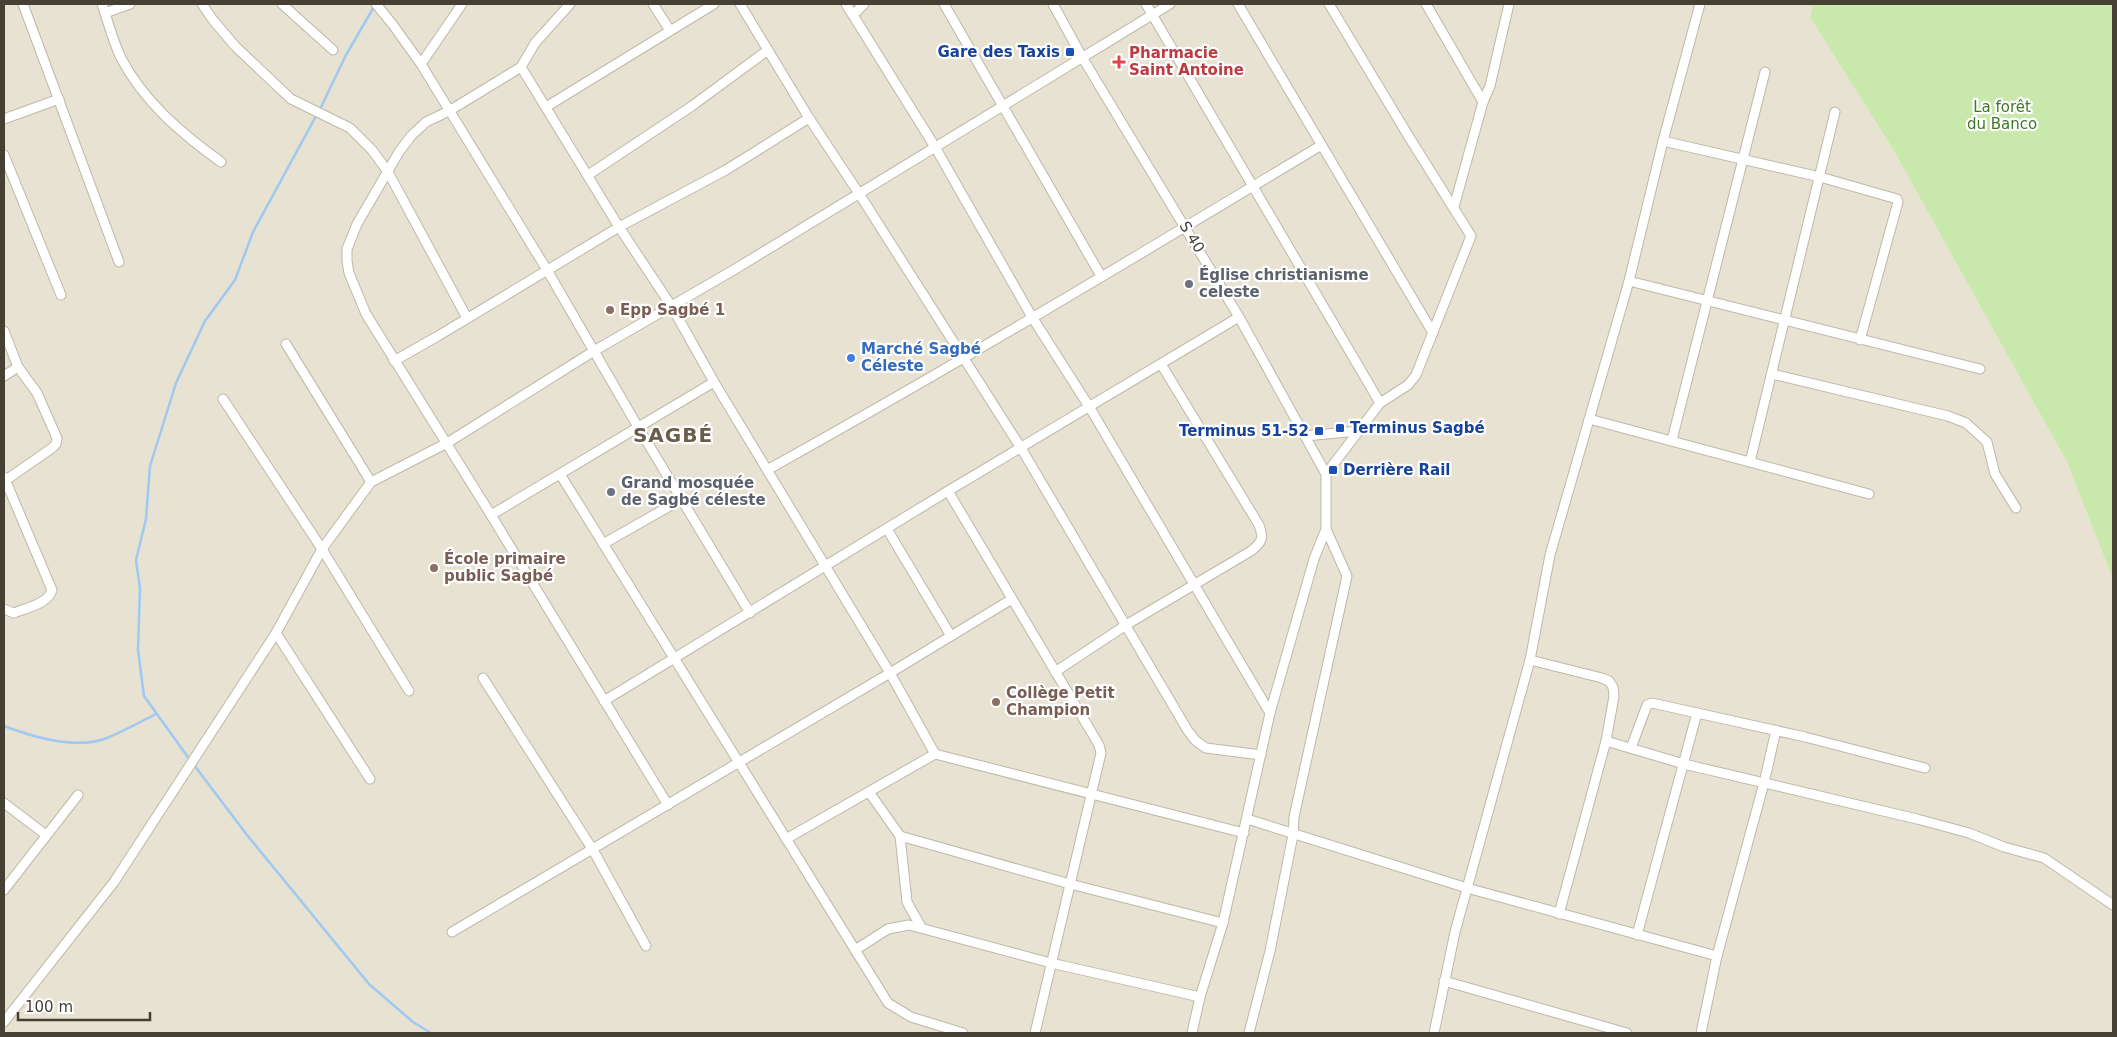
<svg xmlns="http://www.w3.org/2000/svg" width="2117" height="1037" font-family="'DejaVu Sans',sans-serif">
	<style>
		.residential { fill: #e7e2d2 }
		.green { fill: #c8e8ac }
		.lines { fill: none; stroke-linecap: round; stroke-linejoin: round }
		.stream { stroke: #9fc9f1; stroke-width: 2.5 }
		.minor-casing { stroke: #beb8a7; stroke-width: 11 }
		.minor { stroke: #fff; stroke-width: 9 }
		.transit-dot { fill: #1a4fb4; stroke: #fff; stroke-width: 2 }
		.health-dot { fill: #e0444e; stroke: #fff; stroke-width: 2 }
		.worship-dot { fill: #6b7280; stroke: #fff; stroke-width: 2 }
		.education-dot { fill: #8d6e63; stroke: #fff; stroke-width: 2 }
		.shop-dot { fill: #3f7fe0; stroke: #fff; stroke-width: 2 }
		.labels { text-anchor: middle; stroke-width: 4.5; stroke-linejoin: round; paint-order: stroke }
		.transit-label { font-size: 15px; font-weight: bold; fill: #164399; stroke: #fff; text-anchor: end }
		.health-label { font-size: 15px; font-weight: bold; fill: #be3a42; stroke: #fff; text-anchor: start }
		.park-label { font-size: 15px; fill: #3f7727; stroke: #fff }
		.street-label { font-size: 15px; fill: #453f34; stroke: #fff }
		.worship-label { font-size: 15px; font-weight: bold; fill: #5b616d; stroke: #fff; text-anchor: start }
		.education-label { font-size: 15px; font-weight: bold; fill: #785e54; stroke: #fff; text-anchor: start }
		.shop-label { font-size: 15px; font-weight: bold; fill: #366cbe; stroke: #fff; text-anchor: start }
		.district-label { font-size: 20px; font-weight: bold; letter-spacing: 1px; fill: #685e4b; stroke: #fff }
	</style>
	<rect width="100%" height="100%" fill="#f3efe4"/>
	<polygon class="residential" points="4,4 1813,4 1810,17 1893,149 2067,462 2113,579 2113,1033 4,1033"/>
	<polygon class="green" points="1813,4 2113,4 2113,579 2067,462 1893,149 1810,17"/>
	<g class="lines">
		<g class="stream">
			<path d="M 4,726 C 33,737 77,750 107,738 C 124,731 140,722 156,714"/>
			<polyline points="190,760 144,696 138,650 140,588 136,560 146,519 150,466 176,383 205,321 235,280 253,232 322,105 346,55 375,5"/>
			<polyline points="194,765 247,835 369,984 413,1022 431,1033"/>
		</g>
		<defs>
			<g id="minor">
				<polyline points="23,4 119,262"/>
				<path d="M 102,4 C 108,22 113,41 121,58 C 144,102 182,134 221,162"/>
				<polyline points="202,4 213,20 235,46 291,99 350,128 372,150 388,172 467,318"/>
				<polyline points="282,4 333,50"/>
				<polyline points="376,4 393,25 421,64 547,270 638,427 750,613"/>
				<polyline points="570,4 535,43 521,67 449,111 426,122 411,136 399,152 357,224 347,249 347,261 349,273 366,314 491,515 668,805"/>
				<polyline points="653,4 669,29"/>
				<polyline points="740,4 809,118 858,192 1021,448 1188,731 1196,741 1206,748 1261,755"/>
				<polyline points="846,4 935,147 1032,317 1090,408 1270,713"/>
				<polyline points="944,4 1101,276"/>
				<polyline points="1053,4 1082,57 1239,317 1326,474"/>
				<polyline points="1146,4 1380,403"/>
				<polyline points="1238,4 1433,333"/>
				<polyline points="1426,4 1483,102"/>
				<polyline points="105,13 130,4"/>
				<polyline points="853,15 864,4"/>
				<polyline points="421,64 462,4"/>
				<polyline points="521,67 619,227 672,307 714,382 890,673 935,754"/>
				<polyline points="546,107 714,4"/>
				<polyline points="4,119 59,99"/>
				<polyline points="1663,141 1820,177 1897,199 1898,202 1860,340"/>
				<polyline points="4,155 61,295"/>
				<polyline points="588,175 692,106 768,50"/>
				<polyline points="1454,207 1483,102 1490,86 1509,4"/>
				<polyline points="1629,281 1980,369"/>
				<polyline points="4,331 18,367 37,393 57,438 56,444 52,448 6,480"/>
				<polyline points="286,344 371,482"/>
				<polyline points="394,361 438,336 619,227 726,170 809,118"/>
				<polyline points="1772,374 1948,416 1966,423 1987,442 1995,474 2016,508"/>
				<polyline points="4,376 18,367"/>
				<polyline points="223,399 322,549 409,691"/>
				<polyline points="1589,419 1869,494"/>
				<polyline points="1305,436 1359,431"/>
				<polyline points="1672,440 1765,72"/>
				<polyline points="1750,462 1835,112"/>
				<path d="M 767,470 C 954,366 1137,256 1320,146"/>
				<polyline points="560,474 888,1003 911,1017 963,1033"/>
				<polyline points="948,491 1099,745 1101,753 1035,1033"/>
				<polyline points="491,515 714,382"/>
				<polyline points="887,529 951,636"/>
				<polyline points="603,544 682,499"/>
				<path d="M 4,609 L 14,613 C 26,608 48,604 52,590 L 4,477"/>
				<polyline points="276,633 370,779"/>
				<polyline points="1530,660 1602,678 1609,681 1613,687 1614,696 1606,741 1559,914"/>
				<path d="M 1055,672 L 1126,625 L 1251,551 C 1262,542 1264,539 1259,525 L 1161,364"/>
				<polyline points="483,678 593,850 646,946"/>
				<polyline points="604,701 948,491 1239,317"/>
				<polyline points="1606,741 1684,764 1917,819 1969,833 2004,847 2044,858 2113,905"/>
				<polyline points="1631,748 1647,705 1652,703 1697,713"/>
				<polyline points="869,792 900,836 907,902 921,927"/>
				<polyline points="4,803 46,835"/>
				<polyline points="1247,819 1467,888 1717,956"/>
				<polyline points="900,836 1070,884 1223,923"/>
				<polyline points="786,839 935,754 1244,833"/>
				<polyline points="4,890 78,795"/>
				<polyline points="452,932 890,673 1012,599"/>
				<polyline points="1637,935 1697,713 1805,737 1925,768"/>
				<polyline points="855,950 888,929 909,925 1051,963 1200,997"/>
				<polyline points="1444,981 1627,1033"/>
				<polyline points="4,1022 114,882 276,633 322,549 371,482 447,443 594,351 737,268 1170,4"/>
				<polyline points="1192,1033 1200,997 1223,923 1270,713 1314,559 1326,529"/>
				<polyline points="1249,1033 1270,951 1293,835 1294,817 1347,576 1326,529 1326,474 1380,403 1408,385 1416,375 1471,236 1409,137 1329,4"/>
				<polyline points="1434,1033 1455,932 1530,660 1550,555 1629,281 1663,141 1700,4"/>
				<polyline points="1701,1033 1717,956 1764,783 1776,730"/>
			</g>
		</defs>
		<use href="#minor" class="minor-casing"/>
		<use href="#minor" class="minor"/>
	</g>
	<g class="transit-dot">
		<rect x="1065" y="47" width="10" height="10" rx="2.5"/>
		<rect x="1335" y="423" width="10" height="10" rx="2.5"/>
		<rect x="1314" y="426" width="10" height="10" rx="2.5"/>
		<rect x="1328" y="465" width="10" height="10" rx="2.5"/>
	</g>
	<path class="health-dot" d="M1116.5 54.5h5v5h5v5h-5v5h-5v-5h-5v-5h5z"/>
	<g class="worship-dot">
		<circle cx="1189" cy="284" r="5"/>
		<circle cx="611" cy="492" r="5"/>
	</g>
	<g class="education-dot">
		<circle cx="610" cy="310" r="5"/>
		<circle cx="434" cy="568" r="5"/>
		<circle cx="996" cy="702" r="5"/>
	</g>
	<circle class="shop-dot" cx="851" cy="358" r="5"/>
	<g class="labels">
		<g class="transit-label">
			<text x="1060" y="57">Gare des Taxis</text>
			<text x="1350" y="433" text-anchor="start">Terminus Sagbé</text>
			<text x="1309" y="436">Terminus 51-52</text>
			<text x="1343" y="475" text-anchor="start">Derrière Rail</text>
		</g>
		<g class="health-label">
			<text x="1129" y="58">Pharmacie<tspan x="1129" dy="17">Saint Antoine</tspan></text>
		</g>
		<g class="park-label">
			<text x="2002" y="112">La forêt<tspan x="2002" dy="17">du Banco</tspan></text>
		</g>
		<g class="street-label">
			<text transform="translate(1192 237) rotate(59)" y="5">S 40</text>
		</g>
		<g class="worship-label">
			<text x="1199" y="280">Église christianisme<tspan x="1199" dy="17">celeste</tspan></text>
			<text x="621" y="488">Grand mosquée<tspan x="621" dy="17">de Sagbé céleste</tspan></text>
		</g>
		<g class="education-label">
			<text x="620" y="315">Epp Sagbé 1</text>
			<text x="444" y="564">École primaire<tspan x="444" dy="17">public Sagbé</tspan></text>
			<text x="1006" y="698">Collège Petit<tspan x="1006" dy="17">Champion</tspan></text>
		</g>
		<g class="shop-label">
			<text x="861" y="354">Marché Sagbé<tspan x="861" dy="17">Céleste</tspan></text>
		</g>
		<g class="district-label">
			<text x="673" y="442">SAGBÉ</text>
		</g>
	</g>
	<rect width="2117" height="1037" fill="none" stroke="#453f34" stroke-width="10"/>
	<path d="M18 1012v8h132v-8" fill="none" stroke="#453f34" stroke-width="2.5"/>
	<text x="25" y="1012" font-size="15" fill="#453f34" stroke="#ffffff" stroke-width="4" paint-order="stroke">100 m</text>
</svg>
